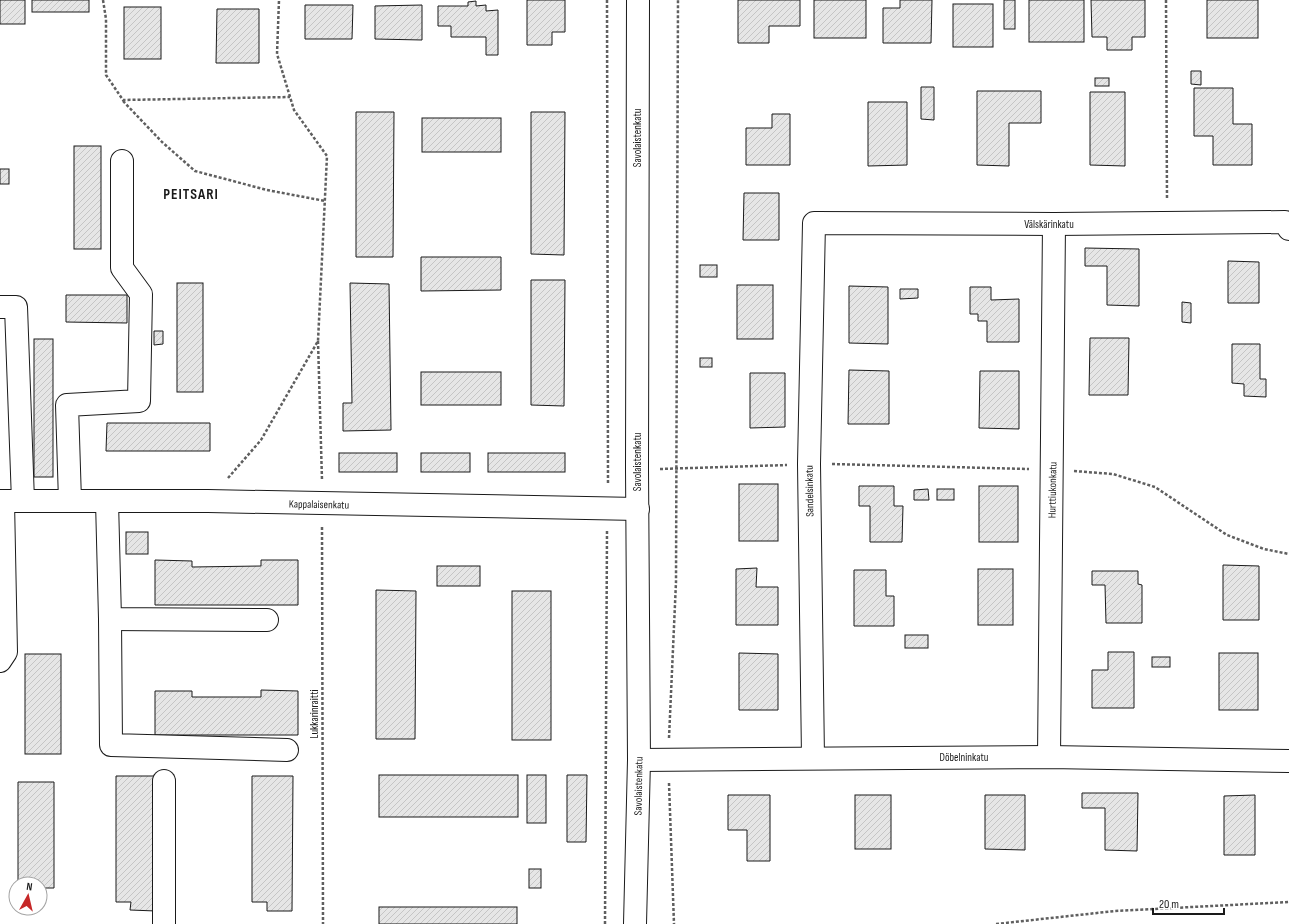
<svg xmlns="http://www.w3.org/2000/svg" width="1289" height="924" font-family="'Sofia Sans Condensed',sans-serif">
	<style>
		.building { fill: url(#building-hatch); stroke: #1a1a1a }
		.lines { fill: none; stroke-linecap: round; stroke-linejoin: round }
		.minor-casing { stroke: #1a1a1a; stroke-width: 24 }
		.path { stroke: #5f5f5f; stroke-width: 2.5; stroke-dasharray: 3 2; stroke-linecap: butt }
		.minor { stroke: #fff; stroke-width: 22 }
		.labels { text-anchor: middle; stroke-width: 3; stroke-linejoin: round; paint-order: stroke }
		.street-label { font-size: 11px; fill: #1a1a1a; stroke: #fff }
		.district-label { font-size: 15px; font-weight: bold; letter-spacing: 1px; fill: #1a1a1a; stroke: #fff }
	</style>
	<defs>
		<pattern id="building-hatch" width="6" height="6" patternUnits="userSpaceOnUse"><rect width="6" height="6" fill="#e6e6e6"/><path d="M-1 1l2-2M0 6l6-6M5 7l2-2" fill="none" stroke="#c5c5c5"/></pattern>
	</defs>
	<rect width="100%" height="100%" fill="#fff"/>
	<g class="building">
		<rect x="0" y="0" width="25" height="24"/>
		<rect x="32" y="0" width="57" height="12"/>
		<polygon points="527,0 565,0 565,32 552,32 552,45 527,45"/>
		<polygon points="738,0 800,0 800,26 769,26 769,43 738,43"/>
		<rect x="814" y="0" width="52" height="38"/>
		<polygon points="900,0 932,0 931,43 883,43 883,8 900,8"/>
		<rect x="1004" y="0" width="11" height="29"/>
		<rect x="1029" y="0" width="55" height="42"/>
		<polygon points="1091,0 1145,0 1145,37 1132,37 1132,50 1107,50 1107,37 1092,37"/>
		<rect x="1207" y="0" width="51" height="38"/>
		<polygon points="476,1 476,6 486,5 486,11 498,10 498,55 486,55 486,37 451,37 451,26 438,26 438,6 468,6 468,2"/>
		<rect x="953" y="4" width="40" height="43"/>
		<polygon points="305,5 353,5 352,39 305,39"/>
		<polygon points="422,5 422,40 375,39 375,6"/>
		<rect x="124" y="7" width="37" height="52"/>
		<polygon points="217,9 259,9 259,63 216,63"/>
		<polygon points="1191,71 1201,71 1201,85 1191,84"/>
		<rect x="1095" y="78" width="14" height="8"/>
		<polygon points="921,87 934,87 934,120 921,119"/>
		<polygon points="1194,88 1233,88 1233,124 1252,124 1252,165 1213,165 1213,136 1194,136"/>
		<polygon points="977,91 1041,91 1041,123 1009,123 1009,166 977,165"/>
		<polygon points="1090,92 1125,92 1125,166 1090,165"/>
		<polygon points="868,102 907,102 907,165 868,166"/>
		<polygon points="356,112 394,112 393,257 356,257"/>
		<polygon points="531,112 565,112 564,255 531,254"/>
		<polygon points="772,114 790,114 790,165 746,165 746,128 772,128"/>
		<rect x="422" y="118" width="79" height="34"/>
		<rect x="74" y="146" width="27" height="103"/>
		<rect x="0" y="169" width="9" height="15"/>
		<polygon points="744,193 779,193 779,240 743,240"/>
		<polygon points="1085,248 1139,249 1139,306 1107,305 1107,266 1085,266"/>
		<polygon points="421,257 501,257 501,290 421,291"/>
		<polygon points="1228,261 1259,262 1259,303 1228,303"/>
		<rect x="700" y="265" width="17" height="12"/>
		<polygon points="531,280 565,280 564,406 531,405"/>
		<rect x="177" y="283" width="26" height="109"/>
		<polygon points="350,283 389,284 391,430 343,431 343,403 352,403"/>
		<rect x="737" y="285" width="36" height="54"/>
		<polygon points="849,286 888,287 888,344 849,343"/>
		<polygon points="970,287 991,287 991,300 1019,299 1019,342 987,342 987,321 978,321 978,314 970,314"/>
		<polygon points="900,289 918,289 918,298 900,299"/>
		<polygon points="66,295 127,295 127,323 66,322"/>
		<polygon points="1182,302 1191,303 1191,323 1182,322"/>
		<polygon points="154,331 163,331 163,344 154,345"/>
		<polygon points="1090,338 1129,338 1128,395 1089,395"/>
		<rect x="34" y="339" width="19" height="138"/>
		<polygon points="1232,344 1260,344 1260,379 1266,379 1266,397 1244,396 1244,384 1232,383"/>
		<rect x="700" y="358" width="12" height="9"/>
		<polygon points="849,370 889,371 889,424 848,424"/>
		<polygon points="980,371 1019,371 1019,429 979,428"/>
		<rect x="421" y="372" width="80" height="33"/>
		<polygon points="750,373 785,373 785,427 750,428"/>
		<polygon points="107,423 210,423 210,451 106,451"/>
		<rect x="339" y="453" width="58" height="19"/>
		<rect x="421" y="453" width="49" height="19"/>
		<rect x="488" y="453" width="77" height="19"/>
		<rect x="739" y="484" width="39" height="57"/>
		<polygon points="859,486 894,486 894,506 903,506 902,542 870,542 870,506 859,506"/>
		<rect x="979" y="486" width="39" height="56"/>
		<polygon points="928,489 929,500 914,500 914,490"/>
		<rect x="937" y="489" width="17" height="11"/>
		<rect x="126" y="532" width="22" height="22"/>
		<polygon points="155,560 192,561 192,567 261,566 261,560 298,560 298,605 155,605"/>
		<polygon points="1223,565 1259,566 1259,620 1223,620"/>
		<rect x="437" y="566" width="43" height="20"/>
		<polygon points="757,568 756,587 778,587 778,625 736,625 736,569"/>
		<rect x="978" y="569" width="35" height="56"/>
		<polygon points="854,570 886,570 886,596 894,596 894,626 854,626"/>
		<polygon points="1092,571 1138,571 1138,584 1142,585 1142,623 1106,623 1105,585 1092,585"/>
		<polygon points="376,590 416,591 415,739 376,739"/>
		<rect x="512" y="591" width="39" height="149"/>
		<rect x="905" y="635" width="23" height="13"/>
		<polygon points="1108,652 1134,652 1134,708 1092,708 1092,670 1108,670"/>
		<polygon points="739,653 778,654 778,710 739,710"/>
		<rect x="1219" y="653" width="39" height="57"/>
		<rect x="25" y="654" width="36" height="100"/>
		<rect x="1152" y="657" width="18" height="10"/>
		<polygon points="261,690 298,691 298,735 155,735 155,691 192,691 192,697 261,697"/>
		<rect x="379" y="775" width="139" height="42"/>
		<rect x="527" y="775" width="19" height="48"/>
		<polygon points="567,775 587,775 586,842 567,842"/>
		<polygon points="116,776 156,776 156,911 130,910 131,902 116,902"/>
		<polygon points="252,776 293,776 292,911 267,911 267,902 252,902"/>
		<polygon points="18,782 54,782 54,888 40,888 40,884 18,884"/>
		<polygon points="1082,793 1138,793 1137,851 1105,850 1105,808 1082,808"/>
		<polygon points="728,795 770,795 770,861 747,861 747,830 728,830"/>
		<rect x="855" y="795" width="36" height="54"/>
		<polygon points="985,795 1025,795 1025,850 985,849"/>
		<polygon points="1255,795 1255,855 1224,855 1224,796"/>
		<rect x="529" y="869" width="12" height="19"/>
		<rect x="379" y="907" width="138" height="17"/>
	</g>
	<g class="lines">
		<defs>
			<g id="minor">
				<polyline points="0,307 16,307 23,501"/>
				<polyline points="0,501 208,501 638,509"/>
				<polyline points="70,501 67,405 139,401 141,294 122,268 122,161"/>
				<polyline points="107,501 110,619 267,620"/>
				<polyline points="110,619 111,745 287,750"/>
				<polyline points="0,661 6,652 3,501"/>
				<polyline points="1049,757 1054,224"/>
				<polyline points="813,758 809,464 814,223 1054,224 1285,222 1289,229"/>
				<polyline points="639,760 1049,757 1289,761"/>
				<polyline points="164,781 164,924"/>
				<polyline points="635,924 639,760 637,469 638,0"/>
			</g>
		</defs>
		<use href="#minor" class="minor-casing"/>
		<g class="path">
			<polyline points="103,0 106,19 106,75 123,100 290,97"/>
			<polyline points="607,0 608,485"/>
			<polyline points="1166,0 1167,199"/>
			<polyline points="123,101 162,142 195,171 267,190 325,201"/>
			<polyline points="318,341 322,480"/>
			<polyline points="832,464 1029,469"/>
			<polyline points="660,469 787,465"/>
			<polyline points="1074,471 1113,474 1155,487 1227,535 1264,549 1289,554"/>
			<polyline points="228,478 261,440 318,341 327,156 294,110 277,54 279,0"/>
			<polyline points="322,527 323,924"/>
			<polyline points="669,738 676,582 678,0"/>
			<polyline points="669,783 674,924"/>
			<polyline points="605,924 607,530"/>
			<polyline points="996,924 1115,911 1289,902"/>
		</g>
		<use href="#minor" class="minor"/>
	</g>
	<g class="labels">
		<g class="street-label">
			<text transform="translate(637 138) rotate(-90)" y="4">Savolaistenkatu</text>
			<text x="1049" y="228">Välskärinkatu</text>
			<text transform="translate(637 462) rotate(-90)" y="4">Savolaistenkatu</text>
			<text transform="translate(1052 490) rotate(-89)" y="4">Hurttiukonkatu</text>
			<text transform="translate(809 491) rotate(-91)" y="4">Sandelsinkatu</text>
			<text transform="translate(319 504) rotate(1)" y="4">Kappalaisenkatu</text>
			<text transform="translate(314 714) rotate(-90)" y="4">Lukkarinraitti</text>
			<text x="964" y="761">Döbelninkatu</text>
			<text transform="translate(638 786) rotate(-89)" y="4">Savolaistenkatu</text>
		</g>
		<g class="district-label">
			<text x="191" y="199">PEITSARI</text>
		</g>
	</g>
	<g transform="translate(28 896) rotate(8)"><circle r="19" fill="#ffffff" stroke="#a3a3a3"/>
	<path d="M0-3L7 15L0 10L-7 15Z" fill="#c62828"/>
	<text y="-6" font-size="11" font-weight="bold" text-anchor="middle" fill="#1a1a1a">N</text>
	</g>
	<path d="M1153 908v6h71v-6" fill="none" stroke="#1a1a1a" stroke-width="2"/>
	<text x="1159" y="908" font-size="12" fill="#1a1a1a" stroke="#ffffff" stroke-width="3" paint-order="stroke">20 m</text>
</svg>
